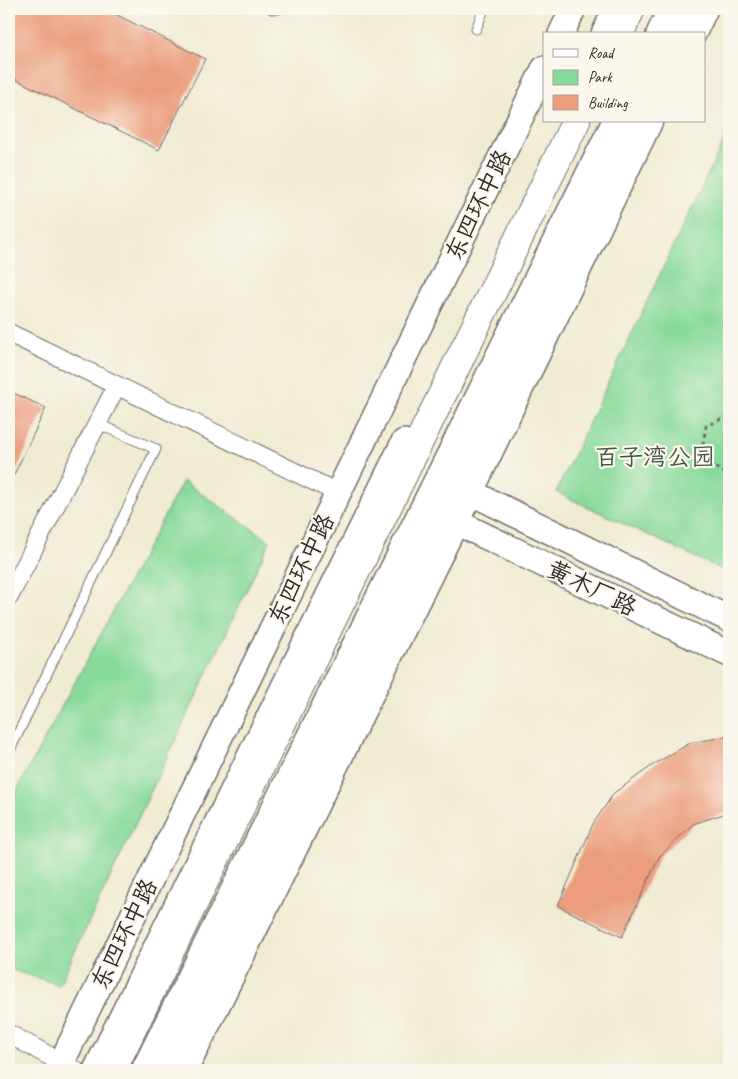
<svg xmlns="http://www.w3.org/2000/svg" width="738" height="1079" font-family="Caveat,'LXGW WenKai TC',sans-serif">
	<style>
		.green { fill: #88da9b; stroke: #5a8263 }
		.building { fill: #eb9d7e }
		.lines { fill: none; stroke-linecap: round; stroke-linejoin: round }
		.lane-casing { stroke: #706e66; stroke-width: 11 }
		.street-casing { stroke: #706e66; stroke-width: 20 }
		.secondary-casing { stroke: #706e66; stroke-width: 28 }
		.highway-casing { stroke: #706e66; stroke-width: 30 }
		.path { stroke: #706e66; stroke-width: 3; stroke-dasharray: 4 4; stroke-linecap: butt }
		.lane { stroke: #fff; stroke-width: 9 }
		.street { stroke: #fff; stroke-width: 18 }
		.secondary { stroke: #fff; stroke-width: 25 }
		.highway { stroke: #fff; stroke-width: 28 }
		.labels { text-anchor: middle; stroke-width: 4.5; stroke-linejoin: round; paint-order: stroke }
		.street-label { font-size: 24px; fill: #2b2b2b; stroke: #fbf7ec }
		.park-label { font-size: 24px; fill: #425747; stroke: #fbf7ec }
	</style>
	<rect width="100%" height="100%" fill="#fbf7ec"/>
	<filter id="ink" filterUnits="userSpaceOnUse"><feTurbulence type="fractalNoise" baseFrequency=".02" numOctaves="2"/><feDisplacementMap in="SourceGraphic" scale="10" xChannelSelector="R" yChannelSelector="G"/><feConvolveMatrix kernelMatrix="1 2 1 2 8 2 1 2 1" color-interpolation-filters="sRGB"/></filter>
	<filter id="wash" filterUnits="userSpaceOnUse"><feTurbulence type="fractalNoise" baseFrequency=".0096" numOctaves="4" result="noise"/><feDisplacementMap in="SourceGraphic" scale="20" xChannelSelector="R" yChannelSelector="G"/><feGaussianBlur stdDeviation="1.12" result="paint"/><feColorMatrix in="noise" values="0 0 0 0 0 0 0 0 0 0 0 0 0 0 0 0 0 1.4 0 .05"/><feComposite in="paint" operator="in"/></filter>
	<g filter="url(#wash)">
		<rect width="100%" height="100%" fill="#f0ebd3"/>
		<g class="green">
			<polygon points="729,130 729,573 556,492"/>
			<polygon points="183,481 270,541 59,985 9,969 9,805"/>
		</g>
		<g id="blocks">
			<g class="building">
				<polygon points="9,9 105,9 205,59 159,150 9,76"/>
				<polygon points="9,391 46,408 9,485"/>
				<polygon points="729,736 729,812 693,824 659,857 622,937 558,906 593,824 614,793 653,765 690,743"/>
			</g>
		</g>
	</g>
	<g filter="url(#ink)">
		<use href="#blocks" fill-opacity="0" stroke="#706e66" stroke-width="1"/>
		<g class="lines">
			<defs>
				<g id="lane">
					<polyline points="272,9 278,9"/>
					<polyline points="476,29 484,9"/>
					<polyline points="9,752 156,449 98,424"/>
				</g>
				<g id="street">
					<polyline points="9,333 338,493"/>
					<polyline points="9,597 116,387"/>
					<polyline points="9,1034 75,1070"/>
				</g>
				<g id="secondary">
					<polyline points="561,34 573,9"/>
					<polyline points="604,34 616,9"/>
					<polyline points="659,34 671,9"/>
					<polyline points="693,34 705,9"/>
					<polyline points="470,492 729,619"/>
					<polyline points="456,522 729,654"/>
					<polyline points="58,1070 544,69"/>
					<polyline points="96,1070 404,442"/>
					<polyline points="144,1070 615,121"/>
					<polyline points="185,1070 456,522 650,121"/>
				</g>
				<g id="highway">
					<polyline points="619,34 631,9"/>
					<polyline points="674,34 687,9"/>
					<polyline points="112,1070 576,121"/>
					<polyline points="167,1070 465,458 631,121"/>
				</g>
			</defs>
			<use href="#lane" class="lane-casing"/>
			<use href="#street" class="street-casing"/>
			<use href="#secondary" class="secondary-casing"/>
			<use href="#highway" class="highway-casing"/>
			<polyline class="path" points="729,418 726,417 706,426 702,449 711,465 729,475"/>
			<use href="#lane" class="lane"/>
			<use href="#street" class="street"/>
			<use href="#secondary" class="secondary"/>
			<use href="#highway" class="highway"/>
		</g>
	</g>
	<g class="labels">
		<g class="street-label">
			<text transform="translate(478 205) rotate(-64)" y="8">东四环中路</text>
			<text transform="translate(301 569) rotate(-64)" y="8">东四环中路</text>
			<text transform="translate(592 588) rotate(26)" y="8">黄木厂路</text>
			<text transform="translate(124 934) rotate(-64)" y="8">东四环中路</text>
		</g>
		<g class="park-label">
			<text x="655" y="465">百子湾公园</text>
		</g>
	</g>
	<rect width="738" height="1079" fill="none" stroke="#fbf7ec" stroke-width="30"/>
	<rect x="543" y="32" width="162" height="90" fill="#fbf7ec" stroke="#a8a59f"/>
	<rect x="553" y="49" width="25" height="8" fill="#ffffff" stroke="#a8a59f"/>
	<text x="588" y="58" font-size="15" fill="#2b2b2b">Road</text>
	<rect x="553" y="70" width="25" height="15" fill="#88da9b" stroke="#a8a59f"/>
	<text x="588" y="82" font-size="15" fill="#2b2b2b">Park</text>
	<rect x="553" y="95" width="25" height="15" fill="#eb9d7e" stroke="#a8a59f"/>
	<text x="588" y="108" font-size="15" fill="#2b2b2b">Building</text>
</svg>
